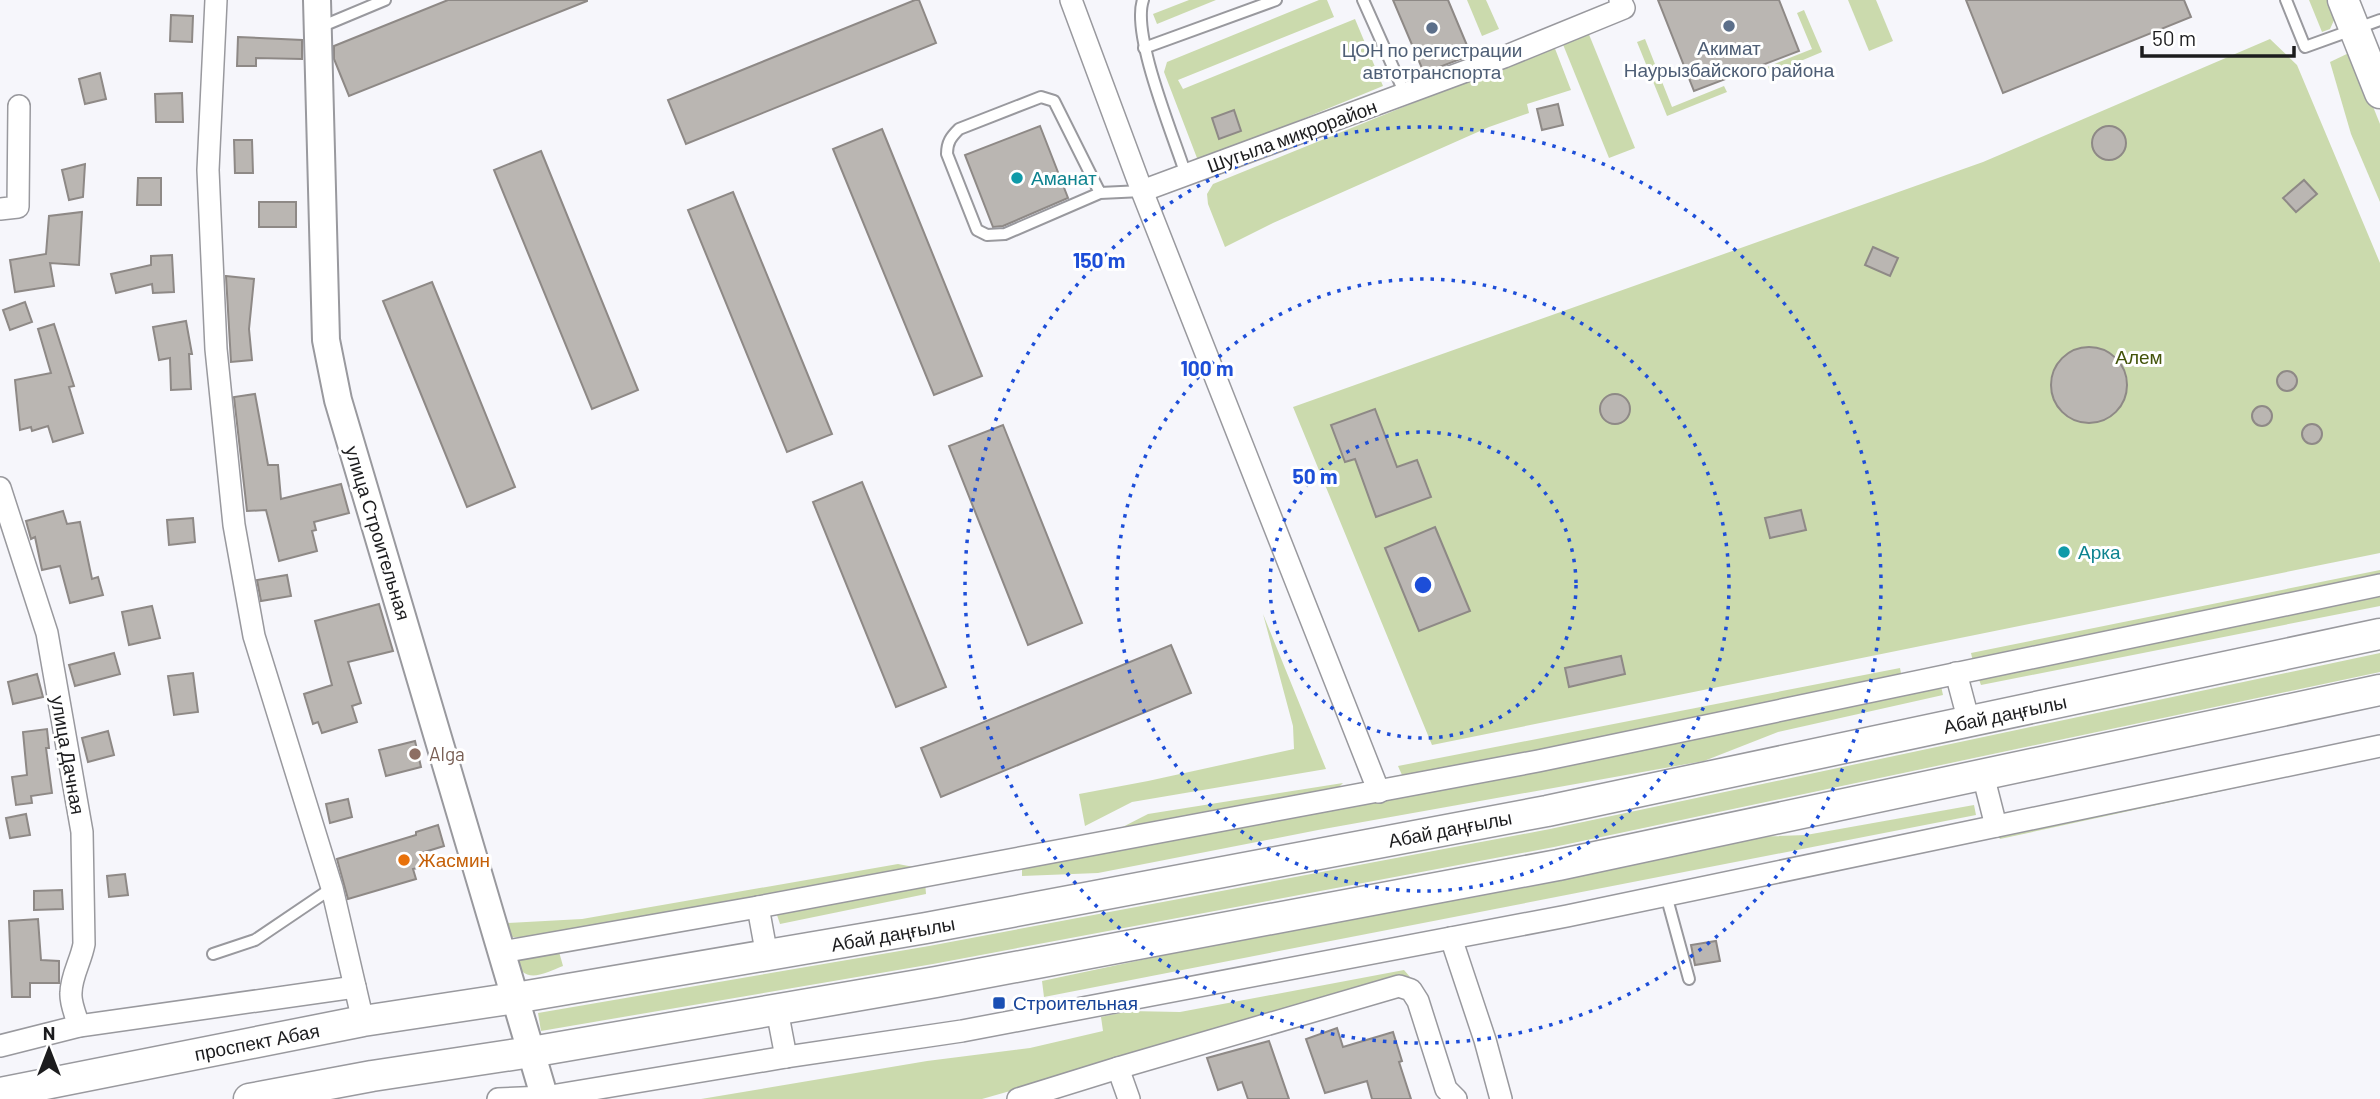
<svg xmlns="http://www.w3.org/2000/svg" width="2380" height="1099" font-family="Barlow,sans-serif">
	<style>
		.green { fill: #cbdaad }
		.building { fill: #bab6b2; stroke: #8e8986; stroke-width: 2 }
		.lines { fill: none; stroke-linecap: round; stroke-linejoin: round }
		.service-casing { stroke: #99999e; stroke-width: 14 }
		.minor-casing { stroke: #99999e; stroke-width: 24 }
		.tertiary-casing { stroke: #99999e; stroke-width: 30 }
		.secondary-casing { stroke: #99999e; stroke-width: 33 }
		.service { stroke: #fff; stroke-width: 10 }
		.minor { stroke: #fff; stroke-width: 21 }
		.tertiary { stroke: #fff; stroke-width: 26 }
		.secondary { stroke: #fff; stroke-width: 30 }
		.ring { fill: none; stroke: #1d4ed8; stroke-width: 3.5; stroke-dasharray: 3.5 7 }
		.service-dot { fill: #5c6f8a; stroke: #fff; stroke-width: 2.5 }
		.culture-dot { fill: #0f9aa8; stroke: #fff; stroke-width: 2.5 }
		.education-dot { fill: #8d6e63; stroke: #fff; stroke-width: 2.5 }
		.food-dot { fill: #e8710a; stroke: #fff; stroke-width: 2.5 }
		.transit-dot { fill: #1a4fb4; stroke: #fff; stroke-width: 2.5 }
		.labels { text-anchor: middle; stroke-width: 6; stroke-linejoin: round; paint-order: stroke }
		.service-label { font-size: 19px; fill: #4e5e75; stroke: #fff }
		.street-label { font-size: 19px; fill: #1c1c1e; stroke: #fff }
		.culture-label { font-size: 19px; fill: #0d838f; stroke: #fff; text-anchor: start }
		.park-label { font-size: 19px; fill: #43540a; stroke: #fff }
		.education-label { font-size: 19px; fill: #785e54; stroke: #fff; text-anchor: start }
		.food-label { font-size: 19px; fill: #c56008; stroke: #fff; text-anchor: start }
		.transit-label { font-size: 19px; fill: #164399; stroke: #fff; text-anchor: start }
		.centre { fill: #1d4ed8; stroke: #fff; stroke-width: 3.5 }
		.ring-label { font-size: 21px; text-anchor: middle; font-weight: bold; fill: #1d4ed8; stroke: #fff; stroke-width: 6; stroke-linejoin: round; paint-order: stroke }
	</style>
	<rect width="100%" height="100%" fill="#f6f6fb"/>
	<g class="green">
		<polygon points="1189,0 1216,0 1157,24 1153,14"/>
		<polygon points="1319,0 1327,0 1334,17 1178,80 1183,89 1355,19 1383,86 1207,158 1197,158 1164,72 1167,62"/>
		<polygon points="1467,0 1486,0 1499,29 1482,36"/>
		<polygon points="1848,0 1876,0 1893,41 1869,51"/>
		<polygon points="2309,0 2330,0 2335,18 2330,29 2322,32"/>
		<polygon points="1804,10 1822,52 1765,76 1762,69 1812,49 1797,13"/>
		<polygon points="1588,32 1635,148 1609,158 1562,42"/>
		<polygon points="1645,39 1672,107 1724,86 1727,92 1667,116 1637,42"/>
		<polygon points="2270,39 2297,65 2380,263 2380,553 1432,745 1293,407 1983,162"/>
		<polygon points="1554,46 1571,90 1527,104 1529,113 1489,127 1273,223 1225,247 1208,204 1207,194 1213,184"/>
		<polygon points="2351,52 2380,124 2380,202 2351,134 2330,62"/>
		<polygon points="2380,570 2380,579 1973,662 1971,653"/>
		<polygon points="2380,595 2380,606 1981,685 1978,677"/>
		<polygon points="1263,614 1326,769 1132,802 1085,826 1079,794 1148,781 1294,749 1293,726"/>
		<polygon points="2380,653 2380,672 1554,847 933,964 541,1031 538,1013 929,946 1550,829"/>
		<polygon points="1900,668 1902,678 1415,778 1402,775 1398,766"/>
		<polygon points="1941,686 1943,695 1778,732 1704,761 1318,830 1098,873 1022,876 1022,866"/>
		<polygon points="2380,751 2380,757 2000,839 1997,832"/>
		<polygon points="1343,783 1330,796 1109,834 1148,814"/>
		<polygon points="1974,805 1976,815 1044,997 1042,981 1717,838 1806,835"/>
		<polygon points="898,864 919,868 540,939 510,937 506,923 582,919"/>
		<polygon points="925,881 926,894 780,924 777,915 785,908"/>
		<path d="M 558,948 L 563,966 C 543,974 522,986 515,957 Z"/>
		<polygon points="1404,970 1410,977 982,1099 701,1099 927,1061 1030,1048 1103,1031 1101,1017 1129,1011 1180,1012"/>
	</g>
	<g class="building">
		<polygon points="448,0 587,0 587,1 349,96 334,59 334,46"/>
		<polygon points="915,0 919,0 936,43 686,144 668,100"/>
		<polygon points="1393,0 1448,0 1471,55 1424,73"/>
		<polygon points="1658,0 1779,0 1799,51 1694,91"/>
		<polygon points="1966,0 2184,0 2191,17 2003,93"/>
		<polygon points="171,15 193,16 192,42 170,41"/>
		<polygon points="238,37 302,40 302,59 256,58 256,66 237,66"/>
		<polygon points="100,73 106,99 85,104 79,79"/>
		<polygon points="182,93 183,122 156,122 155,94"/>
		<polygon points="1558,104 1563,125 1542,130 1537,109"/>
		<polygon points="1234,110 1241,131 1219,139 1212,118"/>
		<polygon points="1040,126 1068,198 1003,226 993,227 965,155"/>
		<circle cx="2109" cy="143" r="17"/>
		<polygon points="882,129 982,376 934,395 833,149"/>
		<polygon points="234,140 252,140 253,173 235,173"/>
		<polygon points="541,151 638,390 592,409 494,170"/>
		<polygon points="85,164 83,197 69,200 62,170"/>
		<polygon points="138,178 161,178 161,205 137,205"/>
		<polygon points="2304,180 2317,194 2296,212 2283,198"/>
		<polygon points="733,192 832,434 787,452 688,210"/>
		<rect x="259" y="202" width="37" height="25"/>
		<polygon points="82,212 79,265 50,263 54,286 15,292 10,260 46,254 49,216"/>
		<polygon points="1873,247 1898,258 1890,276 1865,265"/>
		<polygon points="172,255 174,292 153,293 152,284 116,293 111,274 151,265 151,256"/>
		<polygon points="226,276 254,279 249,329 252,360 231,362"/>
		<polygon points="432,282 515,487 467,507 383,301"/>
		<polygon points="25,302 32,322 10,330 3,310"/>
		<polygon points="186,321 192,354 189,354 191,389 171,390 170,358 159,360 153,327"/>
		<polygon points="54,324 74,386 69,387 83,433 53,442 48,426 32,431 31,427 20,430 15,380 51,373 38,329"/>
		<circle cx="2089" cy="385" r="38"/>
		<circle cx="2287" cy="381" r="10"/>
		<circle cx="1615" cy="409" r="15"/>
		<polygon points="255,394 268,465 278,465 281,499 341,484 349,513 314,522 316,530 312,531 317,551 279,561 266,510 247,511 234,397"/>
		<circle cx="2262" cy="416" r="10"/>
		<polygon points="1375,409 1397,467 1417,460 1431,497 1376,517 1355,459 1345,462 1331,425"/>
		<circle cx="2312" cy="434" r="10"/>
		<polygon points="1003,425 1082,623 1028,645 949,446"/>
		<polygon points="862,482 946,687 896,707 813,502"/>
		<polygon points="1801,510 1806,530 1770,538 1765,518"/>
		<polygon points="63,511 67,524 80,522 92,579 98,577 103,595 70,603 60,566 42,570 35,537 31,539 26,521"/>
		<polygon points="193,518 195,542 169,545 167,520"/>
		<polygon points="1435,527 1470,611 1419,631 1385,548"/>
		<polygon points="287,575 291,596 261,601 257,580"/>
		<polygon points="379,604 393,651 348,662 361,703 352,706 357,722 322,733 318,722 313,724 304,694 332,685 315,621"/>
		<polygon points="152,606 160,638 129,645 122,612"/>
		<polygon points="1171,645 1191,693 941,797 921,748"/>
		<polygon points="114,653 120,674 75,686 69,665"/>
		<polygon points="1621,656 1625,674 1569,687 1565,668"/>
		<polygon points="193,673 198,712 174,715 168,676"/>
		<polygon points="37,674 43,697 13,704 8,682"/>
		<polygon points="47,729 49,748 46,748 52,793 31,796 32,803 16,805 12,777 27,775 23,732"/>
		<polygon points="108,731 114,755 88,762 82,738"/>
		<polygon points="415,741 421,767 386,776 379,750"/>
		<polygon points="348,799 352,817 330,823 326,804"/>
		<polygon points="26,814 30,835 10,838 6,818"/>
		<polygon points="438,825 444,846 418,854 422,867 413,869 416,879 348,899 337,859 416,835 416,832"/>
		<polygon points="125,874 128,895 109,897 107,876"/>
		<polygon points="62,890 63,909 34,910 34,891"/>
		<polygon points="38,919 41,960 59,961 59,983 30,983 30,997 12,997 9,921"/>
		<polygon points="1716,941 1720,961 1695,965 1691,945"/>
		<polygon points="1337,1028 1343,1047 1393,1032 1402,1061 1399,1062 1411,1099 1372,1099 1367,1081 1325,1093 1306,1039"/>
		<polygon points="1269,1041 1289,1099 1248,1099 1242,1082 1218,1090 1207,1058"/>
	</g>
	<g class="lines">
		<defs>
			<g id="service">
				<path d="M 1143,0 C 1131,35 1174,137 1186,175"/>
				<polyline points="1363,0 1405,94"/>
				<polyline points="2286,0 2305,47 2380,20"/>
				<polyline points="318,28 385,0"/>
				<polyline points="1144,48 1276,0"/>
				<path d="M 1100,193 L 1054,101 L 1041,97 L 959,129 C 951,137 947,142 947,154 L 977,230 L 987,235 L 1005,234 L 1100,193 L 1142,191"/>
				<polyline points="1666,895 1689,979"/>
				<polyline points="213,954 255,940 332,888"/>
			</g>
			<g id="minor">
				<polyline points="216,0 208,170 216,349 234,525 254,636 332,888 363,1021"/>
				<polyline points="1071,0 1142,191 1379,792"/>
				<polyline points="1142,191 1504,57 1624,8 1620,0"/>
				<polyline points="0,209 18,207 19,106"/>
				<path d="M 0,488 L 47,633 L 82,832 L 84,944 C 81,961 71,976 71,993 C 70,1003 76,1016 79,1026"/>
				<polyline points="1956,673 1969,722"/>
				<polyline points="1983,775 1996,826"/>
				<polyline points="758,907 767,956"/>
				<polyline points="1451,938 1485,1040 1501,1099"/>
				<polyline points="502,952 758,907 1538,761 2380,585"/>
				<polyline points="777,1010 786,1057"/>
				<polyline points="0,1046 79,1026 355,987"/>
				<polyline points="1118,1068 1129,1099"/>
				<polyline points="498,1099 545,1097 786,1057 962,1031 1567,916 2380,746"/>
				<polyline points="1018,1099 1118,1068 1399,986 1411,990 1418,1001 1446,1089 1456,1099"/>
			</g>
			<polyline id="tertiary" points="317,0 326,340 338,400 545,1099"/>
			<g id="secondary">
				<polyline points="2343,0 2380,93"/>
				<polyline points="0,1093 363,1021 515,998 926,928 1547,811 2380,634"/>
				<polyline points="249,1099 372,1076 531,1052 936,982 1558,865 2380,690"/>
			</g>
		</defs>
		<use href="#service" class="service-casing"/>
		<use href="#minor" class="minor-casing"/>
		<use href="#tertiary" class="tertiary-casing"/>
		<use href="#secondary" class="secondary-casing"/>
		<use href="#service" class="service"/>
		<use href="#minor" class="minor"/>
		<use href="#tertiary" class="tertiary"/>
		<use href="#secondary" class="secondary"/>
	</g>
	<g class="ring">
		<circle cx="1423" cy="585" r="153"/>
		<circle cx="1423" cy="585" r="306"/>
		<circle cx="1423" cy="585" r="458"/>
	</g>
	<g class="service-dot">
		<circle cx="1729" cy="26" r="7"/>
		<circle cx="1432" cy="28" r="7"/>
	</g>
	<g class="culture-dot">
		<circle cx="1017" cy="178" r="7"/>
		<circle cx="2064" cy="552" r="7"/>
	</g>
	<circle class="education-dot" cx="415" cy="754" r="7"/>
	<circle class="food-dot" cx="404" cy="860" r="7"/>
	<rect class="transit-dot" x="992" y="996" width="14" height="14" rx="3.5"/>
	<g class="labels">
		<g class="service-label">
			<text x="1729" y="55">Акимат<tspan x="1729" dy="22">Наурызбайского района</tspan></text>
			<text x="1432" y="57">ЦОН по регистрации<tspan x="1432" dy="22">автотранспорта</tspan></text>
		</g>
		<g class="street-label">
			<text transform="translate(1292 136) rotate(-20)" y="7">Шугыла микрорайон</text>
			<text transform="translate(378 533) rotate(73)" y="7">улица Строительная</text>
			<text transform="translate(2005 714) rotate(-12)" y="7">Абай даңғылы</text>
			<text transform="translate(68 755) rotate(80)" y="7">улица Дачная</text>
			<text transform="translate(1450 829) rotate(-11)" y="7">Абай даңғылы</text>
			<text transform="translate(893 934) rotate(-10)" y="7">Абай даңғылы</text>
			<text transform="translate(257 1042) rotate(-11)" y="7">проспект Абая</text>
		</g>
		<g class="culture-label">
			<text x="1031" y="185">Аманат</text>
			<text x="2078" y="559">Арка</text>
		</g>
		<g class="park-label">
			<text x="2139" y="364">Алем</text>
		</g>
		<g class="education-label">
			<text x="429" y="761">Alga</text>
		</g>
		<g class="food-label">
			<text x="418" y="867">Жасмин</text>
		</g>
		<g class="transit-label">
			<text x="1013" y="1010">Строительная</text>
		</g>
	</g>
	<circle cx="1423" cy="585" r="10" class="centre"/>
	<g class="ring-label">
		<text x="1099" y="268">150 m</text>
		<text x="1207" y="376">100 m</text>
		<text x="1315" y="484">50 m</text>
	</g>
	<g transform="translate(49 1050)" stroke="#ffffff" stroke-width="5" paint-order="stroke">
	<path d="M0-5L12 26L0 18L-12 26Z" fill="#1c1c1e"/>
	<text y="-10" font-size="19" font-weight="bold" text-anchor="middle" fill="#1c1c1e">N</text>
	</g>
	<path d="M2142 46v10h152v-10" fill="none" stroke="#1c1c1e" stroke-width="3.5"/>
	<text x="2152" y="46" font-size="21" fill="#1c1c1e" stroke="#ffffff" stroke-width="5" paint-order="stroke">50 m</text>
</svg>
